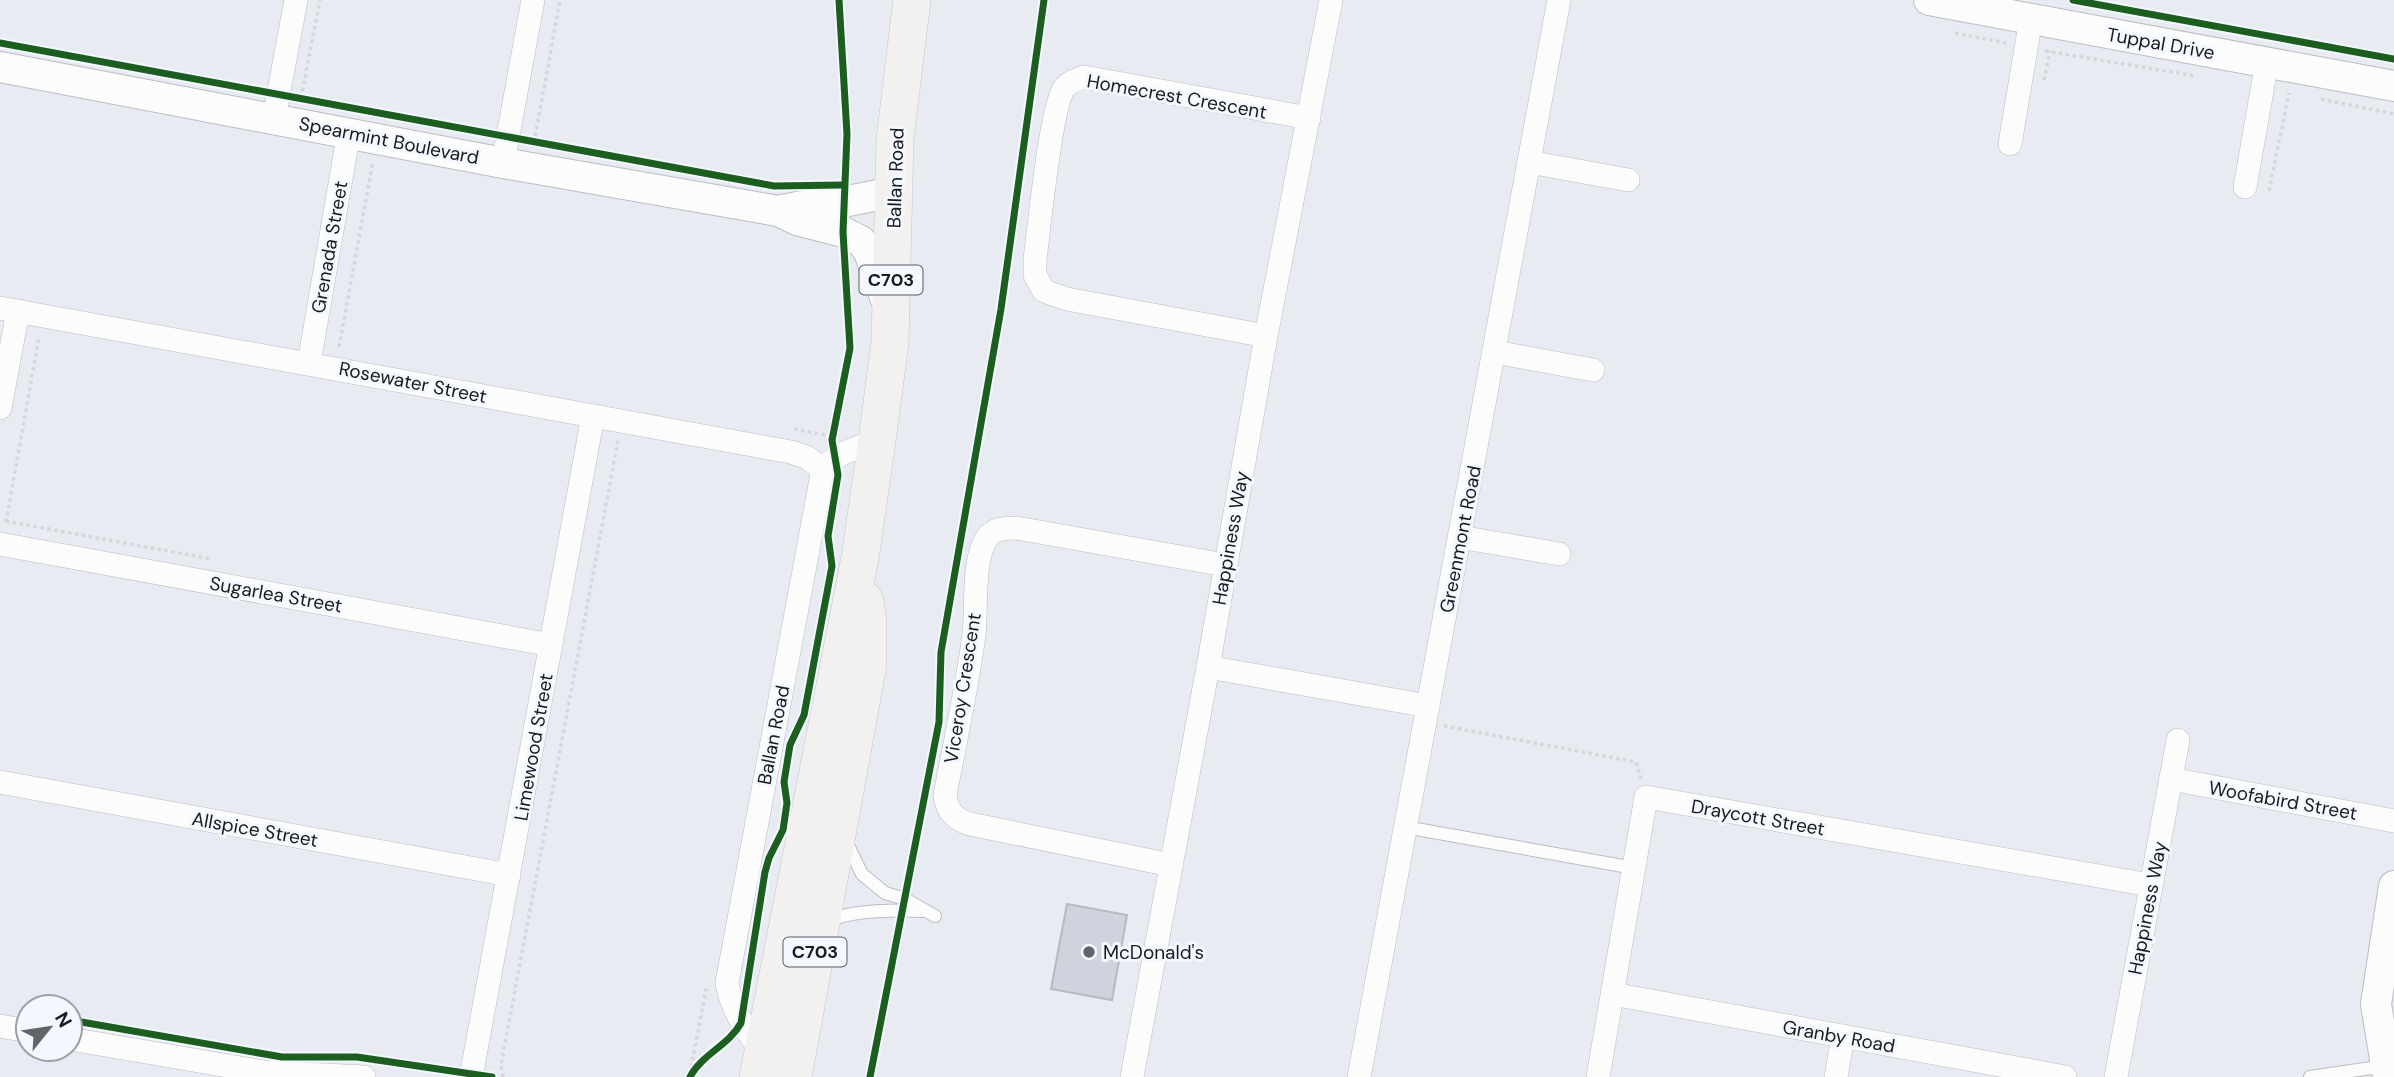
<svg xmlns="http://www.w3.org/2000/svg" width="2394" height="1077" font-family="'DM Sans',sans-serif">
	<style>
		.building { fill: #ced3de; stroke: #b6b9be; stroke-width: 2 }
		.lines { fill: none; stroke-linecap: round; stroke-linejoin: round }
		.service-casing { stroke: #babdc2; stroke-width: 14 }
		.minor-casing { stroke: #babdc2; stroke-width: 24 }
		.tertiary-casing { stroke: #babdc2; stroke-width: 32 }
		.primary-casing { stroke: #c5c6c9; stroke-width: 38 }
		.path { stroke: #d6d7d8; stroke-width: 3.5; stroke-dasharray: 3.5 3.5; stroke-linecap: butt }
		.service { stroke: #fcfcfd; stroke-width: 12 }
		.minor { stroke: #fcfcfd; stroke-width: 23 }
		.tertiary { stroke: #fcfcfd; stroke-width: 30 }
		.primary { stroke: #f3f1ef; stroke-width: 37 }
		.cycleway-casing { stroke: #f3f7fe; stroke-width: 11 }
		.cycleway { stroke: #1b5e20; stroke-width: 7 }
		.poi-dot { fill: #616469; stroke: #f3f7fe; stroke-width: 2.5 }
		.labels { text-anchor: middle; stroke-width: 6; stroke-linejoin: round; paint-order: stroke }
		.shield { fill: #f3f7fe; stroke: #5a5d62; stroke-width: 2 }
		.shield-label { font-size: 18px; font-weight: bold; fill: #191b1f }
		.street-label { font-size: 19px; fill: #191b1f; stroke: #f3f7fe }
		.poi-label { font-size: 19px; fill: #191b1f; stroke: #f3f7fe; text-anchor: start }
	</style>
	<rect width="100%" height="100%" fill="#e8ebf2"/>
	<polygon class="building" points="1067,904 1127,915 1112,1000 1051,989"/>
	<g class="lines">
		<defs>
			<g id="service">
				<polyline points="1405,827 1634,868"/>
				<polyline points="845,839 862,874 885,893 905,899 935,916"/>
				<path d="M 828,922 C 850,909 898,910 924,911"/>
				<polyline points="2310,1077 2385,1066"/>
			</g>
			<g id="minor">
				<polyline points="274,118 296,0"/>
				<polyline points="2010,144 2031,19"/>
				<polyline points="1529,162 1628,180"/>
				<polyline points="503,163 533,0"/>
				<polyline points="2245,187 2267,62"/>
				<polyline points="0,308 791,452 806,457 823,469"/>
				<path d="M 1266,336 L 1067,299 L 1044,291 L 1035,275 L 1035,259 C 1039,230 1051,103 1065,87 C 1070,81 1077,80 1084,77 L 1309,118"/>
				<polyline points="1495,352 1593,370"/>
				<polyline points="309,363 349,132"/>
				<polyline points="0,408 18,311"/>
				<polyline points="1460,537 1559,554"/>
				<polyline points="0,544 551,645"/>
				<polyline points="1208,667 1428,706"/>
				<polyline points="2171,779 2394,821"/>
				<polyline points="0,782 509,875"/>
				<path d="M 1171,865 L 970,824 C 955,819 947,812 945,795 C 955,742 967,688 974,635 C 977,610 972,559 987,538 C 994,528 1005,528 1017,528 L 1225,565"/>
				<polyline points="1613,994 2065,1077"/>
				<polyline points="0,1026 28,1031"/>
				<polyline points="70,1039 264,1072 364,1077"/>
				<path d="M 763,1054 C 747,1031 732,1011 727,983 L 823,469 C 837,452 857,448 877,441"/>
				<polyline points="471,1077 593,416"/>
				<polyline points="1132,1077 1208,667 1266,336 1331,0"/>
				<polyline points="1359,1077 1559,0"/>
				<polyline points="1598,1077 1646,797 2150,885"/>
				<polyline points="1836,1077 1843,1036"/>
				<polyline points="2116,1077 2178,740"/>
			</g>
			<g id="tertiary">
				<polyline points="1929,0 2394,86"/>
				<polyline points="0,67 503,163 778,211 797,220 843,232 861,241 869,252 886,300"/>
				<polyline points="782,210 808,205 843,202 893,192"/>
				<polyline points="2388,1077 2376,1004 2394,886"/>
			</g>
			<g id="primary">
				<polyline points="758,1077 860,558 877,441 890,342 895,139 912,0"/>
				<polyline points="793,1077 868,664 868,622 865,601"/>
			</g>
		</defs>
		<use href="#service" class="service-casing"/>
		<use href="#minor" class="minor-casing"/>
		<use href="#tertiary" class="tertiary-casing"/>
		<use href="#primary" class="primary-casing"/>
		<g class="path">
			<polyline points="1955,33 2006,43"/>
			<polyline points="2045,51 2196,76"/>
			<polyline points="2044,80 2050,51"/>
			<polyline points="301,98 320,0"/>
			<polyline points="2321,99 2394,114"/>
			<polyline points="534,143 560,0"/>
			<polyline points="2269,191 2289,93"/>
			<polyline points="339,347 373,161"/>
			<polyline points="794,429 831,436"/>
			<polyline points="6,521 211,559"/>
			<polyline points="6,522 39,337"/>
			<polyline points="1444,726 1636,762 1641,779"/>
			<polyline points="377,1060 452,1071"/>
			<polyline points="690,1074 706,989"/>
			<polyline points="503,1077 501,1065 618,441"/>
		</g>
		<use href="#service" class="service"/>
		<use href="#minor" class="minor"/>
		<use href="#tertiary" class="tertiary"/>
		<use href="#primary" class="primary"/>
		<defs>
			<g id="cycleway">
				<polyline points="2073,0 2394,59"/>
				<polyline points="0,43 774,186 843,185"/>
				<polyline points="70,1020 282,1057 357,1057 492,1077"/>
				<path d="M 690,1077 C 701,1055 729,1045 741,1023 L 765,872 L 769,858 L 783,830 L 787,803 L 784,782 L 790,745 L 804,715 L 832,566 L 828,536 L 838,475 L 832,440 L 850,348 L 843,232 L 847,134 L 839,0"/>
				<polyline points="870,1077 939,722 941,652 1001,309 1044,0"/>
			</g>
		</defs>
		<use href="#cycleway" class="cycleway-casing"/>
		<use href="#cycleway" class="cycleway"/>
	</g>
	<circle class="poi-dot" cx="1089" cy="952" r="7"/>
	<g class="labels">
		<g class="shield">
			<rect x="859.5" y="265.5" width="63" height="29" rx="5"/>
			<rect x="783.5" y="937.5" width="63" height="29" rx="5"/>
		</g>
		<g class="shield-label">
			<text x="891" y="286">C703</text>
			<text x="815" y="958">C703</text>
		</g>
		<g class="street-label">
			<text transform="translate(2161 43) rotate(10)" y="7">Tuppal Drive</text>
			<text transform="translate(1177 96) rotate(10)" y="7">Homecrest Crescent</text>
			<text transform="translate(389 140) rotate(11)" y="7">Spearmint Boulevard</text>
			<text transform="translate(895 178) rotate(-88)" y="7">Ballan Road</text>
			<text transform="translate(329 247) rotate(-80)" y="7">Grenada Street</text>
			<text transform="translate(413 382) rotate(11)" y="7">Rosewater Street</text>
			<text transform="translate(1230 538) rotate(-80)" y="7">Happiness Way</text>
			<text transform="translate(1460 539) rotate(-79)" y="7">Greenmont Road</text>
			<text transform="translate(276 594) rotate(10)" y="7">Sugarlea Street</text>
			<text transform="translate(962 688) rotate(-81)" y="7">Viceroy Crescent</text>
			<text transform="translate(773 735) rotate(-79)" y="7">Ballan Road</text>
			<text transform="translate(533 747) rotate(-80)" y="7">Limewood Street</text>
			<text transform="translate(2283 800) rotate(10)" y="7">Woofabird Street</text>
			<text transform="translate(1758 817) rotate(10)" y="7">Draycott Street</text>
			<text transform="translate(255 829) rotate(10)" y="7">Allspice Street</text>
			<text transform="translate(2147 908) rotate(-79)" y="7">Happiness Way</text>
			<text transform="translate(1839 1036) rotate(10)" y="7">Granby Road</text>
		</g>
		<g class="poi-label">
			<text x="1103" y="959">McDonald's</text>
		</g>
	</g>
	<g transform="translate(49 1028) rotate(60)"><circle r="33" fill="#f3f7fe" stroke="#9c9fa5" stroke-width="2"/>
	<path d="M0-5L12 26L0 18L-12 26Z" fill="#616469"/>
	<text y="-10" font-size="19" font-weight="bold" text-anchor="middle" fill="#191b1f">N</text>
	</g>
</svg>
